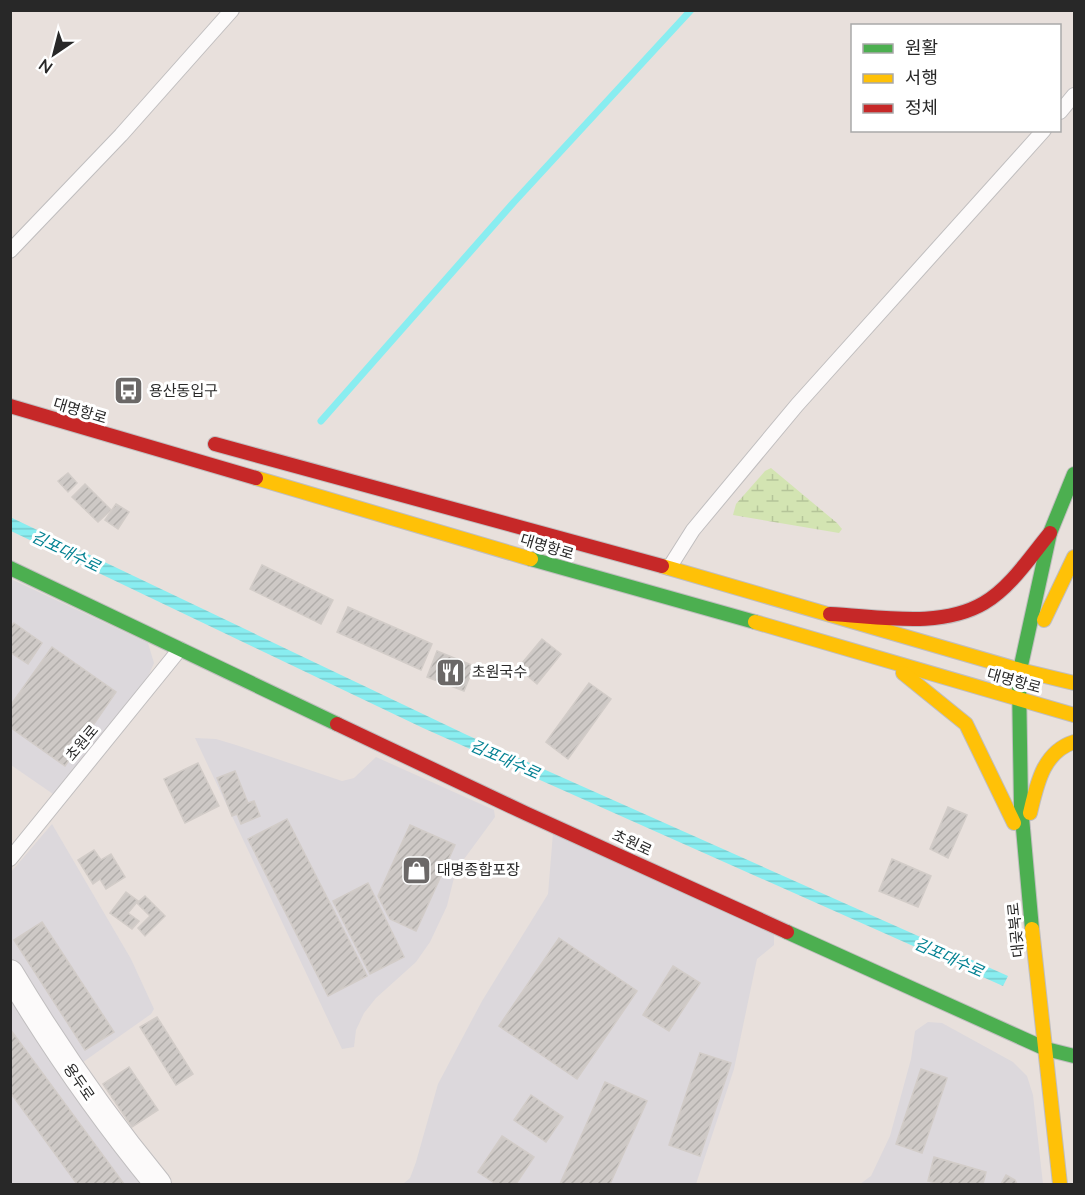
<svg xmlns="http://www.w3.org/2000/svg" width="1085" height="1195" font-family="Lato,'Noto Sans KR',sans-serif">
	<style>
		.industrial { fill: #dcd8dc }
		.wetland { fill: url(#wetland-marsh) }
		.water { fill: url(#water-rules) }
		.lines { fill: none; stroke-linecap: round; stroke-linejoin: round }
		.stream { stroke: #89edf0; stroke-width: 7 }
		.building { fill: url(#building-hatch); stroke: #d2ccc8; stroke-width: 1.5 }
		.lane-casing { stroke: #c0bebf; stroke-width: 16 }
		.street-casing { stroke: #c0bebf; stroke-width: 28 }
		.fast-casing { stroke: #c0bebf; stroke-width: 16 }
		.slow-casing { stroke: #c0bebf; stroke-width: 16 }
		.jam-casing { stroke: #c0bebf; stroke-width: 16 }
		.lane { stroke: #fcfafa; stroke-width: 14 }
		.street { stroke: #fcfafa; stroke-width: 26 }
		.fast { stroke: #4caf50; stroke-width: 14 }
		.slow { stroke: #ffc107; stroke-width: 14 }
		.jam { stroke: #c62828; stroke-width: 14 }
		.labels { text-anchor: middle; stroke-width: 6; stroke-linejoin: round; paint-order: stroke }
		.poi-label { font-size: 15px; fill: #282828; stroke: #fff; text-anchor: start }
		.street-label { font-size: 15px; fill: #282828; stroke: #fff }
		.water-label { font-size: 16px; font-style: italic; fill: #048293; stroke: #fff }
	</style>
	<defs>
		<pattern id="wetland-marsh" width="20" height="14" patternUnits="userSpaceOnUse" patternTransform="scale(1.5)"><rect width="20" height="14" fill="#d3e4b2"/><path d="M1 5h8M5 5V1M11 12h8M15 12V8" fill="none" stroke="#b5c499"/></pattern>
		<pattern id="water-rules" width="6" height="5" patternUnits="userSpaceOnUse" patternTransform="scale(1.5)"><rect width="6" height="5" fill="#89edf0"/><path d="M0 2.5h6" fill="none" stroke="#76cbce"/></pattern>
		<pattern id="building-hatch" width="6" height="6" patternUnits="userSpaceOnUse" patternTransform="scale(1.5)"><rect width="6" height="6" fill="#cec9c6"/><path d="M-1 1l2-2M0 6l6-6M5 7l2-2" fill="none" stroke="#b1adaa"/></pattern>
	</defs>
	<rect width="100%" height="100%" fill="#e8e0dc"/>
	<g class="industrial">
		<polygon points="11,579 148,643 154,663 147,679 53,794 11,765"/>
		<polygon points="195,738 216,739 236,745 342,781 354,778 376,757 494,810 495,817 456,870 447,906 430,942 416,962 376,998 364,1013 356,1030 354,1047 342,1049"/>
		<polygon points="52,824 131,959 154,1009 151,1014 76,1067 11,959 11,872"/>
		<polygon points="553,833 774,935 774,945 757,959 734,1069 696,1184 403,1184 410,1178 416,1162 438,1084 482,1001 548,894"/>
		<polygon points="10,989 146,1184 11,1184"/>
		<polygon points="928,1022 942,1023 1013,1062 1027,1076 1033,1095 1043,1184 860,1184 871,1176 890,1136 911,1059 915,1031"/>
	</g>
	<polygon class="wetland" points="771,468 837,523 842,529 839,533 733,515 736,504 765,471"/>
	<polygon class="water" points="10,517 467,735 1008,976 1003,986 423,728 11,531"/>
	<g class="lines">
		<polyline class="stream" points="321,421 514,202 691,10"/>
	</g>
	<g class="building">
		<polygon points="68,473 77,483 68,492 58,481"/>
		<polygon points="85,484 111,510 98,522 72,497"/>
		<polygon points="116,504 129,512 118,529 105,520"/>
		<polygon points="262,565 333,600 321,624 250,589"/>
		<polygon points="348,607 432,644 421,670 337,632"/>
		<polygon points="14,623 42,643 28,664 10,652 10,627"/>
		<polygon points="542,639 561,654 537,684 518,668"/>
		<polygon points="52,647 116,692 65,766 10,727 10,706"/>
		<polygon points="437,651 474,666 464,691 427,677"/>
		<polygon points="589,683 611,699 568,759 546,742"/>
		<polygon points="198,763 219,806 185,823 164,779"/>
		<polygon points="235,771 248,803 254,801 260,816 241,824 237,814 232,816 217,778"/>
		<polygon points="948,807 967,815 948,858 930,849"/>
		<polygon points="287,819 367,976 328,996 248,839"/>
		<polygon points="410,825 455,845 416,931 390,919 378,896"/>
		<polygon points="94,850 101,860 111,854 125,877 106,889 100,879 93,884 78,860"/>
		<polygon points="892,859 931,876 918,907 879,891"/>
		<polygon points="368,883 404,957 370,974 333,901"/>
		<polygon points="126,892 138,901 128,913 139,921 132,929 110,913"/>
		<polygon points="145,896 165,916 145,936 138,928 150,916 137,903"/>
		<polygon points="42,922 114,1032 85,1050 14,940"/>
		<polygon points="559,938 637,991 577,1079 499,1026"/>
		<polygon points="673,966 700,983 669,1031 643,1015"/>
		<polygon points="157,1017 193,1074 176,1085 140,1027"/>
		<polygon points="10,1029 124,1184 77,1184 10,1092"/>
		<polygon points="700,1053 731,1063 700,1156 669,1145"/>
		<polygon points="129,1067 158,1110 132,1127 103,1084"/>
		<polygon points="921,1069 947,1078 922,1153 896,1144"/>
		<polygon points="605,1082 647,1101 610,1184 560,1184"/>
		<polygon points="531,1095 563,1117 546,1142 514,1120"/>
		<polygon points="502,1136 534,1157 516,1184 496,1184 478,1172"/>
		<polygon points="934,1157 986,1172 983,1184 940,1184 928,1181"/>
		<polygon points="1006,1175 1015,1180 1017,1184 1001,1184"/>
	</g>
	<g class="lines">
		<defs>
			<g id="lane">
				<polyline points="1060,112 1074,95"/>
				<polyline points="10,251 121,135 232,10"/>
				<polyline points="669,568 693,530 797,405 1044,130"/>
				<polyline points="10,859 180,649"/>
			</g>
			<path id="street" d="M 10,973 C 55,1048 103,1117 158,1184"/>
			<g id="fast">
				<polyline points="531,559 755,622"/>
				<polyline points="10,568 337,724"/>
				<polyline points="1020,670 1050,533 1074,474"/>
				<polyline points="1019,681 1021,806 1032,929"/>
				<polyline points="787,932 1046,1049 1074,1056"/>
			</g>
			<g id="slow">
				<polyline points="256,478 531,559"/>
				<polyline points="662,566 1020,670 1074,683"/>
				<polyline points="1044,620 1074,557"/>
				<polyline points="755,622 1074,715"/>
				<polyline points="903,673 966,724 1014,823"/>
				<path d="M 1030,813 C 1037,784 1043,752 1074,742"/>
				<polyline points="1032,929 1060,1184"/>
			</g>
			<g id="jam">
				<polyline points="10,406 256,478"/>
				<polyline points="215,444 662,566"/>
				<path d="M 830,614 C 878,616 940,629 984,603 C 1011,587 1030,557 1050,533"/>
				<polyline points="337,724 525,813 787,932"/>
			</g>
		</defs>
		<use href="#lane" class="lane-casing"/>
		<use href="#street" class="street-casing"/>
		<use href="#fast" class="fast-casing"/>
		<use href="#slow" class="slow-casing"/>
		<use href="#jam" class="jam-casing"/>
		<use href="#lane" class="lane"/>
		<use href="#street" class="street"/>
		<use href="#fast" class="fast"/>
		<use href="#slow" class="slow"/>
		<use href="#jam" class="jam"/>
	</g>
	<defs>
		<symbol id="bus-square" viewBox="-11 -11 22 22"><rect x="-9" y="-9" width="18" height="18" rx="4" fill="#6b6867" stroke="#fff"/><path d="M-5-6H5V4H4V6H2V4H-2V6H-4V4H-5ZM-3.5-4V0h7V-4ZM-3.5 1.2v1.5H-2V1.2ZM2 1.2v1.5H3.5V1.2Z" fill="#fff"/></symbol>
		<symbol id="restaurant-square" viewBox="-11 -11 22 22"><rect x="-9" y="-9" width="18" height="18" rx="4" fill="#6b6867" stroke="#fff"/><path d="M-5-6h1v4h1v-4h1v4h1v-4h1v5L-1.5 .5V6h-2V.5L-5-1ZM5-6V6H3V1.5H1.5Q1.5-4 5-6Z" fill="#fff"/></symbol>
		<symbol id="shop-square" viewBox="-11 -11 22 22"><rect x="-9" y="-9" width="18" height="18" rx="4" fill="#6b6867" stroke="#fff"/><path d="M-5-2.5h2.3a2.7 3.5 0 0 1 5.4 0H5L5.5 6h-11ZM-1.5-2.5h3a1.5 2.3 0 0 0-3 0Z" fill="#fff"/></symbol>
	</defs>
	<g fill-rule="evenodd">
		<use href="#bus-square" x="112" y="374" width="33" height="33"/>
		<use href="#restaurant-square" x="434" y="656" width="33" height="33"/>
		<use href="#shop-square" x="400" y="854" width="33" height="33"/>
	</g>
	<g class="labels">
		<g class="poi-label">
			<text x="149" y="396">용산동입구</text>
			<text x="472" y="677">초원국수</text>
			<text x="437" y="875">대명종합포장</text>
		</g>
		<g class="street-label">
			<text transform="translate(80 411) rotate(17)" y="5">대명항로</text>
			<text transform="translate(547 547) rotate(17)" y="5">대명항로</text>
			<text transform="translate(1014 681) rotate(16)" y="5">대명항로</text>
			<text transform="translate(82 743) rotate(-50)" y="5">초원로</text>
			<text transform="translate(632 843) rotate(25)" y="5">초원로</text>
			<text transform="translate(1016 930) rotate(-96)" y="5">대곶북로</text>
			<text transform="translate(79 1082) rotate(55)" y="5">용두로</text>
		</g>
		<g class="water-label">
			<text transform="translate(66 551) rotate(26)" y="6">김포대수로</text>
			<text transform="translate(505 759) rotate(24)" y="6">김포대수로</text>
			<text transform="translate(949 957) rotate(24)" y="6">김포대수로</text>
		</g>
	</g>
	<rect width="1085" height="1195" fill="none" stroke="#282828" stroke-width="24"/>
	<rect x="851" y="24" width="210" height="108" fill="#ffffff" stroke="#a9a9a9" stroke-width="1.5"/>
	<rect x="863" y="44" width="30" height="9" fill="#4caf50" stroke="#a9a9a9" stroke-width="1.5"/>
	<text x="905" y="54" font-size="18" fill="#282828">원활</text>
	<rect x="863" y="74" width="30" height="9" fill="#ffc107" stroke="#a9a9a9" stroke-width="1.5"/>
	<text x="905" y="84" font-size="18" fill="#282828">서행</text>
	<rect x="863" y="104" width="30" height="9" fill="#c62828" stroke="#a9a9a9" stroke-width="1.5"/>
	<text x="905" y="114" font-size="18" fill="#282828">정체</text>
	<g transform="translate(54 54) rotate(215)" stroke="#ffffff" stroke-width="4.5" paint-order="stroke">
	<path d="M0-4.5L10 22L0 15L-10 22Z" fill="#282828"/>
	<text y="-9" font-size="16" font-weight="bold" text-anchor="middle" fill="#282828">N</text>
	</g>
</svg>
